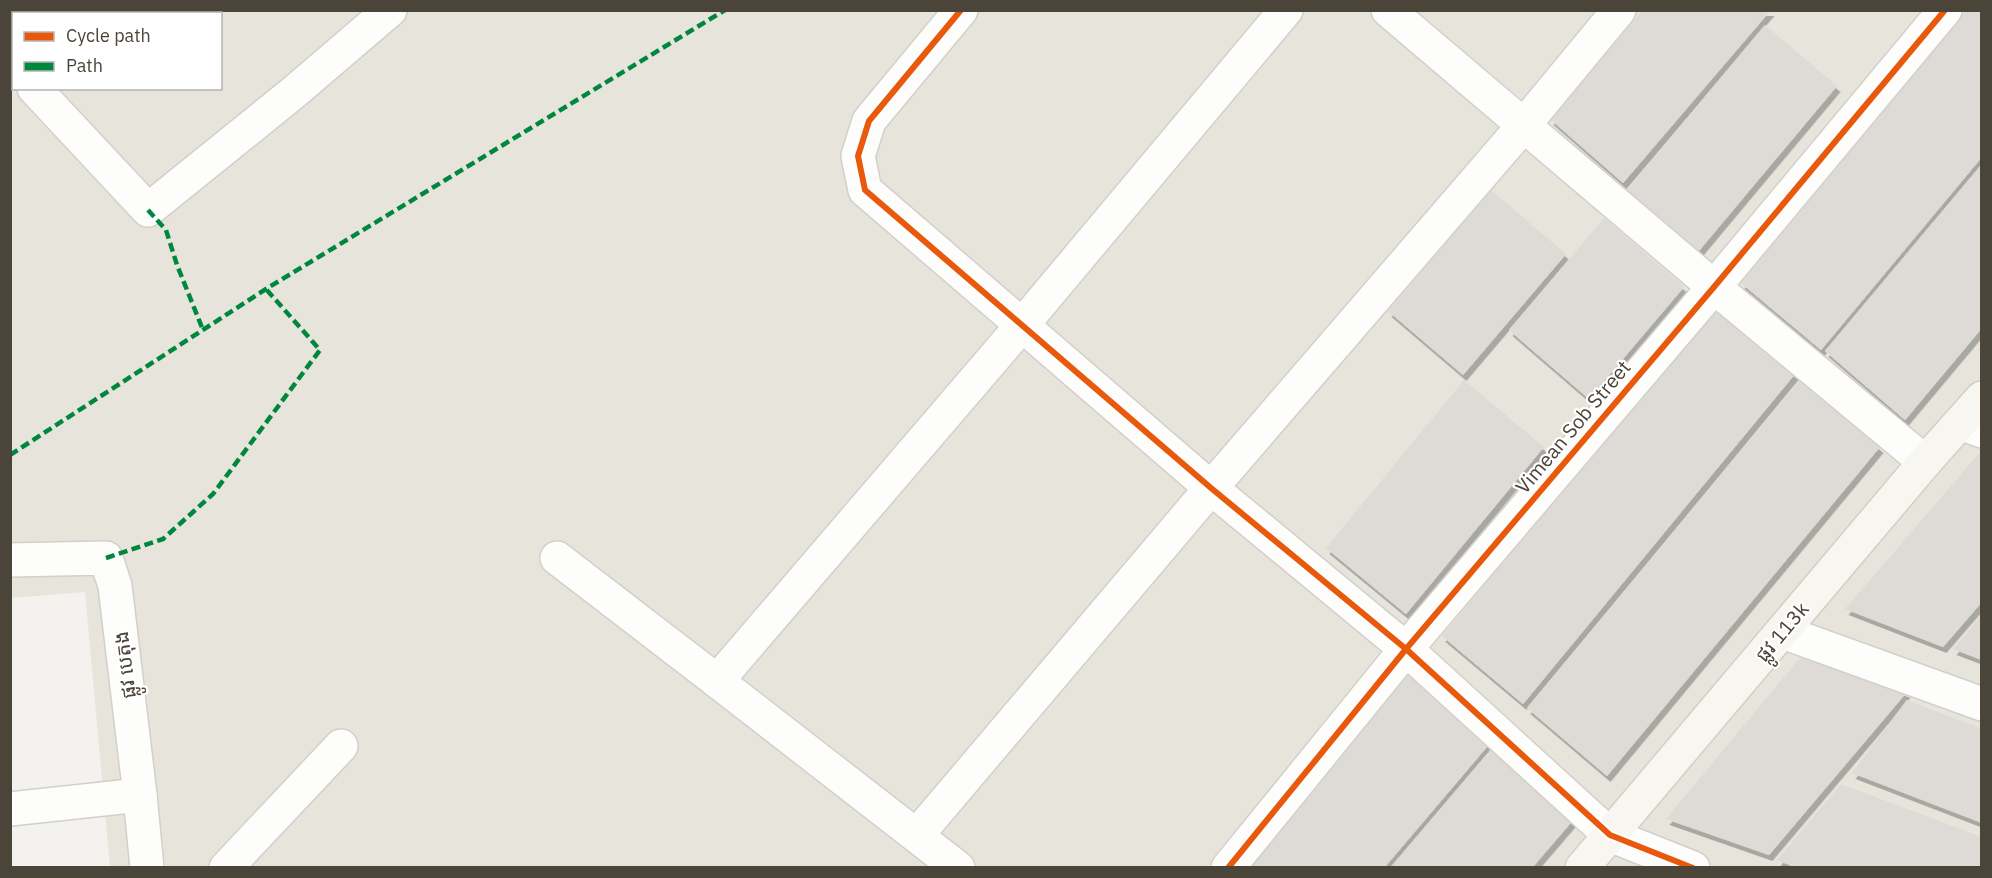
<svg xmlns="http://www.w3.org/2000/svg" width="1992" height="878" font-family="'IBM Plex Sans','Noto Sans Khmer',sans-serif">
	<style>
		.residential { fill: #e7e4dc; fill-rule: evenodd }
		.building { fill: #dedbd6; filter: url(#shadow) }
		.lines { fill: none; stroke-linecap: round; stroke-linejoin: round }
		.street-casing { stroke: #d2d0cb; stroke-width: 36 }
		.secondary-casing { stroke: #d3cfc5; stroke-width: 36 }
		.street { stroke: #fdfdfc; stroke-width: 33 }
		.secondary { stroke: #f7f6f1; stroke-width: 33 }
		.quiet { stroke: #00873e; stroke-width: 4.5; stroke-dasharray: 9 4.5; stroke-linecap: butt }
		.cycleway-casing { stroke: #fff; stroke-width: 10 }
		.cycleway { stroke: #e8590c; stroke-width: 6 }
		.labels { text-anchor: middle; stroke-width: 4.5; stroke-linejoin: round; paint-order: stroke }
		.street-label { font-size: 20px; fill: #4b4439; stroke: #fff }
	</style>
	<defs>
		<filter id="shadow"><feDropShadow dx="3.5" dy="6" stdDeviation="0" flood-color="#0004"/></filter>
	</defs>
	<rect width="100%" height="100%" fill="#f4f2ee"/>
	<path class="residential" d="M 11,11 L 1981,11 L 1981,867 L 110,867 L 85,592 L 11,598 ZM 14,14 L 220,14 L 220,88 L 14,88 Z"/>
	<g class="building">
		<polygon points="1643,10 1771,10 1623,183 1550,119"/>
		<polygon points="1966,10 1982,10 1982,157 1821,350 1741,283"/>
		<polygon points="1765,25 1837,86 1698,252 1626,191"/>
		<polygon points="1982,164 1982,328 1905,420 1825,351"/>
		<polygon points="1491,190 1566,254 1463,375 1388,311"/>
		<polygon points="1604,218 1684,287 1589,399 1509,330"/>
		<polygon points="1715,307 1795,374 1523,704 1442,636"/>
		<polygon points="1464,380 1544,447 1406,614 1326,548"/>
		<polygon points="1800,380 1880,447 1607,776 1527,708"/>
		<polygon points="1982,450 1982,602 1943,647 1845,609"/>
		<polygon points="1982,615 1982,660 1953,649"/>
		<polygon points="1804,653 1907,692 1769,855 1666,819"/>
		<polygon points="1411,671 1492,741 1384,868 1241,868"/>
		<polygon points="1907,700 1982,729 1982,823 1852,773"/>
		<polygon points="1493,747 1575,818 1532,868 1390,868"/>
		<polygon points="1841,784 1982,837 1982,868 1797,868 1777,860"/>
	</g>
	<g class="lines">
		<defs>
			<g id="street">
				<polyline points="961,10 869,121 858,156 865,190 1211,488 1406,649 1610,835 1693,868"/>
				<polyline points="1388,10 1714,287 1925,462"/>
				<polyline points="24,14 27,10"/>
				<polyline points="10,63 14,66"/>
				<polyline points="34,88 148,210 293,93 390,10"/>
				<polyline points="1960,423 1982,431"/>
				<polyline points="557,558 717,681 1023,324 1286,10"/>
				<polyline points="10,560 106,558 115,586 140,795 147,868"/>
				<polyline points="1783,632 1982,704"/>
				<polyline points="717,681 958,868"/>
				<polyline points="10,809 140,795"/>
				<polyline points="917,835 1211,488 1524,125 1619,10"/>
				<polyline points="226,868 341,746"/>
				<polyline points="1228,868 1406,649 1714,287 1945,10"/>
			</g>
			<polyline id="secondary" points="1582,868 1925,462 1982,398"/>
		</defs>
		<use href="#street" class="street-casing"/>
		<use href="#secondary" class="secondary-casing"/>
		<use href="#street" class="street"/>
		<use href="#secondary" class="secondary"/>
		<g class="quiet">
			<polyline points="148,210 166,230 177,265 203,330"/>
			<polyline points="10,455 266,289 725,10"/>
			<polyline points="106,558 163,539 213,494 320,350 266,289"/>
		</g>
		<defs>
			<g id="cycleway">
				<polyline points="961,10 869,121 858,156 865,190 1211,488 1406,649 1610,835 1693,868"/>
				<polyline points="1228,868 1406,649 1714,287 1945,10"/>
			</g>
		</defs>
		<use href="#cycleway" class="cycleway-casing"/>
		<use href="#cycleway" class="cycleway"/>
	</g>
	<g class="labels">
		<g class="street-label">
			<text transform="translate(1573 427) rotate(-50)" y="7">Vimean Sob Street</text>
			<text transform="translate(1782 632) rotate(-50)" y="7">ផ្លូវ 113k</text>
			<text transform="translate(125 665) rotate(-97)" y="7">ផ្លូវ បេតុង</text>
		</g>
	</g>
	<rect width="1992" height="878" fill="none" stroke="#4b4439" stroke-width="24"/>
	<rect x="12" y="12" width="210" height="78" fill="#ffffff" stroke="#b7b4b0" stroke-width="1.5"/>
	<rect x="24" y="32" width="30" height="9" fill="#e8590c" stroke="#b7b4b0" stroke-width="1.5"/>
	<text x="66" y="42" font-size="18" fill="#4b4439">Cycle path</text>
	<rect x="24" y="62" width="30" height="9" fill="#00873e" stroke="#b7b4b0" stroke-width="1.5"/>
	<text x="66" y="72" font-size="18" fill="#4b4439">Path</text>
</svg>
